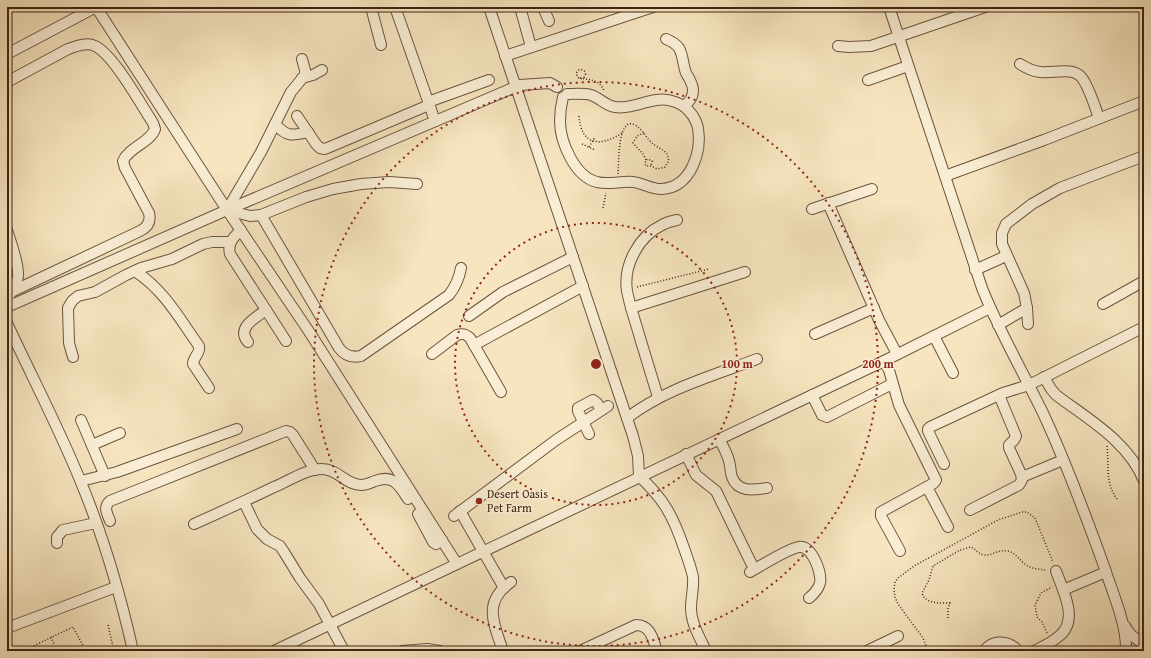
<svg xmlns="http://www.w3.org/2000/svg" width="1151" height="658" font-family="'Gentium Book Plus',serif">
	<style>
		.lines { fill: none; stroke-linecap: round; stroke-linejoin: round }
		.minor-casing { stroke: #6d543f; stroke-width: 12 }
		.path { stroke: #3f2314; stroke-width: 1.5; stroke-dasharray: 1 2; stroke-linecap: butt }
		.minor { stroke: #f9eed5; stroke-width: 10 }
		.ring { fill: none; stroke: #8f2418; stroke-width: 2; stroke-dasharray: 2 4 }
		.poi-dot { fill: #8f2418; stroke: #f9eed5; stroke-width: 1.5 }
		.labels { text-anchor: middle; stroke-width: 3; stroke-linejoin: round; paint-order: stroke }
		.poi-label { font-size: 12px; fill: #3f2314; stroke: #f9eed5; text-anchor: start }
		.centre { fill: #8f2418; stroke: #f9eed5; stroke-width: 2 }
		.ring-label { font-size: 12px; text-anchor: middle; font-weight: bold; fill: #8f2418; stroke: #f9eed5; stroke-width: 3; stroke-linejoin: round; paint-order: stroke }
	</style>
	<rect width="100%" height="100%" fill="#f6e5bf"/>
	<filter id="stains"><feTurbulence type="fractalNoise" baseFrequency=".005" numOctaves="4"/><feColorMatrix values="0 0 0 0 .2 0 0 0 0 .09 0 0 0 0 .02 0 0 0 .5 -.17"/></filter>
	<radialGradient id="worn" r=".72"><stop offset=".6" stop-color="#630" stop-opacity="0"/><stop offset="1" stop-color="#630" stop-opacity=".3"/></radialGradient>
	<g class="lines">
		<defs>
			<g id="minor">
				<polyline points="96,7 227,210 310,333 457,564"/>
				<polyline points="371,7 381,45"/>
				<polyline points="395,7 435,121"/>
				<path d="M 489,7 L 633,436 L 638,456 L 639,476 C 664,499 673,516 684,548 C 687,557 691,567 693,577 C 694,588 691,597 691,608 C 691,623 700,638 706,651"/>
				<polyline points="520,7 531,47"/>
				<polyline points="543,7 549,21"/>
				<path d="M 889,7 L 982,288 C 999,331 1022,370 1042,411 C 1066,462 1086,516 1105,569 C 1113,594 1127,625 1126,651"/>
				<path d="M 666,39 C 671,41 675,43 679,48 C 683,55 683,65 686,73 C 689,78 693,84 693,90 C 693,98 689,102 684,106"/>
				<polyline points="838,46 849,47 871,46 985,7"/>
				<polyline points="7,54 96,7"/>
				<polyline points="505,56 653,7"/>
				<polyline points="302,59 305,70 305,75 291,92 261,152 227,210 250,216 261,215 306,197 333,189 361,184 389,182 417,184"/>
				<path d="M 1020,64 C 1026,68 1033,71 1040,72 C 1052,74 1073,66 1082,78 C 1089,87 1095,107 1099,118"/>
				<polyline points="302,78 313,75 322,70"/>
				<polyline points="868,80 908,66"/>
				<path d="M 7,82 L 68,49 C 77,46 87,42 95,46 C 114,55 141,105 153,123 L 155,129 C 150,143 129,147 123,161 L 125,168 L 149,213 C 151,221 148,227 140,231 L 11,292"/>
				<path d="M 563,97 C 561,105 560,113 560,121 C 560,142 575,177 597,182 C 608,185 621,181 633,182 C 643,183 653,190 662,189 C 691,187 702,152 698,128 C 695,115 685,104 672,101 C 652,95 635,110 615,107 C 606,106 600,98 591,95 C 584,93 575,94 567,94"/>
				<polyline points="428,102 489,80"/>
				<polyline points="297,116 316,144 320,148 325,149 429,105"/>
				<path d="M 275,124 C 287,137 292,136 308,132"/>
				<polyline points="945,176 1044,140 1144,101"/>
				<polyline points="828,203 879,320 897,354"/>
				<polyline points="812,209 872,189"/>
				<path d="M 261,215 L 339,348 C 345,356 352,358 361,356 L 449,295 C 456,286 459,279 461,268"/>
				<path d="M 7,230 C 11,243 19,263 18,276 C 17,285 11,292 7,299"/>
				<path d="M 241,230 C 234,237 227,243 230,254 L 286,341"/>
				<polyline points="975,270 1006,256"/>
				<path d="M 135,271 C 165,291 179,318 199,346 C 201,353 193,357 193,364 L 209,388"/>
				<polyline points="1103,304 1144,281"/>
				<polyline points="7,307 227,210 520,85 550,83 557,87"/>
				<polyline points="631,308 745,272"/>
				<polyline points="469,316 503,292 573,257"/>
				<path d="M 7,323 C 31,375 58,426 80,480 C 103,535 120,593 133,651"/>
				<polyline points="1028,324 1027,308 1024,293 1002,244 1002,233 1006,224 1032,204 1060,188 1144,156"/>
				<polyline points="998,325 1027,308"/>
				<polyline points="815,334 874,308"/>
				<polyline points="934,336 953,373"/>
				<path d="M 248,342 C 236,328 255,318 266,310"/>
				<polyline points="474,345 583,286"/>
				<path d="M 432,354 L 457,335 C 463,333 466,334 470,338 L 501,392"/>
				<polyline points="73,357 69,343 68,308 72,301 78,296 95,292 126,275 141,268 172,259 203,244 212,242 230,242"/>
				<polyline points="884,361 889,370 899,405 936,480 934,483 881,512 881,516 900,551"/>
				<path d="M 1044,377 L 1051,389 L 1056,395 C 1088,419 1129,442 1144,481"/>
				<polyline points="812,395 822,415 827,417 892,384"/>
				<path d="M 658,397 C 652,377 646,358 640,338 C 636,323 630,307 627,291 C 623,265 639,236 662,225 C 667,222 672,221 677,220"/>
				<path d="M 627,418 C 665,389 712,376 757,359"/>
				<polyline points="81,420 105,476"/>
				<polyline points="589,434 578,411 578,408 593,400 597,403 601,410"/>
				<path d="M 719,439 C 723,446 727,453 729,461 C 731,467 730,472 732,477 C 738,493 754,490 767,488"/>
				<polyline points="92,445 120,433"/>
				<polyline points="686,454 696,475 716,491 754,569"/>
				<polyline points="944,464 928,431 928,429 930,427 1003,393 1029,385 1144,327"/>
				<polyline points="1022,477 1063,460"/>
				<polyline points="81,481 117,472 237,429"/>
				<polyline points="927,487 948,527"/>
				<polyline points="244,502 257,529 267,539 280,546 284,552 300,578 319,604 344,651"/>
				<polyline points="970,510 1019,485 1022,480 1021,474 1009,448 1009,445 1014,440 1016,436 999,395"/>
				<polyline points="460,511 504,588"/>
				<polyline points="418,514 433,542 436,544 442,540"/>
				<polyline points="454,516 556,440 608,406"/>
				<path d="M 110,521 C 107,513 103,507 110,501 L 286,431 L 290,432 L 293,435 L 315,470"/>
				<path d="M 194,524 C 221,512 247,500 274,487 C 289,481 306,469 322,469 C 338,469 346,485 361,485 C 366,485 370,483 375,481 C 393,474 399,485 408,499"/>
				<polyline points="57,543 57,537 63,530 96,523"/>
				<path d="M 750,572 C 760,566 790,548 799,547 C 812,545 822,573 820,583 C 818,590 814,594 809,598"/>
				<polyline points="1063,590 1106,572"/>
				<path d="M 1125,626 C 1129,635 1136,639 1144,644"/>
				<polyline points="7,628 116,587"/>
				<polyline points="274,651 884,361 990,308"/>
				<polyline points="402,651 427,649 440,651"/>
				<path d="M 503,651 C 494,624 482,602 511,582"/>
				<path d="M 580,651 L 636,625 C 651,625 653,640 657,651"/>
				<polyline points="867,651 898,636"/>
				<path d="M 984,651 C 993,639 1009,640 1018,651"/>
				<path d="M 1034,651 C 1042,647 1051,643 1058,637 C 1080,621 1063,591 1056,571"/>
			</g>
		</defs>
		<use href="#minor" class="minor-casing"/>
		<g class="path">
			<circle cx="581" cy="74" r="4.5"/>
			<path d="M 580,78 C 591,80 600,80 604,91"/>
			<path d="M 579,116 C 581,146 601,147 622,133"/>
			<polyline points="644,133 637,136 633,143 643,154 646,160"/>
			<polyline points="582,144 595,150"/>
			<polyline points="589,147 595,137"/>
			<path d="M 618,174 C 619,166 617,115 635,125 C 642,129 645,136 650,141 C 655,147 662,148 667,154 L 669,161 L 665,167 L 657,169 L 651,166 L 646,166 L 645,164 L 646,160 L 648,159 L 652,161 L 651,166"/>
			<polyline points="603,208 606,193"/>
			<polyline points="637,287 709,269"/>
			<path d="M 1107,446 C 1109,465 1105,483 1117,499"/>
			<path d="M 950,603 C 940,603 925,604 922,593 L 929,580 L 933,566 L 960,550 L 971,547 C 976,549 978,554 984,555 C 993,556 997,549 1008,551 C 1016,553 1019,560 1025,564 C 1031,569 1039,569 1046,570"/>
			<polyline points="948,618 948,608 951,601"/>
			<polyline points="108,625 114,651"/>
			<polyline points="1047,633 1042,622 1037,617 1035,605 1041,593 1052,587"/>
			<polyline points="51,637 54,644"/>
			<polyline points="19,647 21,651"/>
			<polyline points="23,651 73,627 86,651"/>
			<polyline points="928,651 923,638 898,604 895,597 894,589 895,582 898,578 914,566 998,520 1022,512 1027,512 1035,518 1053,562"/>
		</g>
		<use href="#minor" class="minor"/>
	</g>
	<g class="ring">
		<circle cx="596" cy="364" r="141"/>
		<circle cx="596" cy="364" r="282"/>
	</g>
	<circle class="poi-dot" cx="479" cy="501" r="4"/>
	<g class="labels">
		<g class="poi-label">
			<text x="487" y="498">Desert Oasis<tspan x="487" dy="14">Pet Farm</tspan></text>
		</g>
	</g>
	<circle cx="596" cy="364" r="6" class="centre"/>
	<g class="ring-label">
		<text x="737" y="368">100 m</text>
		<text x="878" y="368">200 m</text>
	</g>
	<rect width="1151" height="658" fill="none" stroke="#f6e5bf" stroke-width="24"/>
	<rect x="8" y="8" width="1135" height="642" fill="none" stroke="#3f2314" stroke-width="2"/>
	<rect x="12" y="12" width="1127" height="634" fill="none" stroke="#3f2314"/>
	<rect width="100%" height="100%" filter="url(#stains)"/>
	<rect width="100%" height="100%" fill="url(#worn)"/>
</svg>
